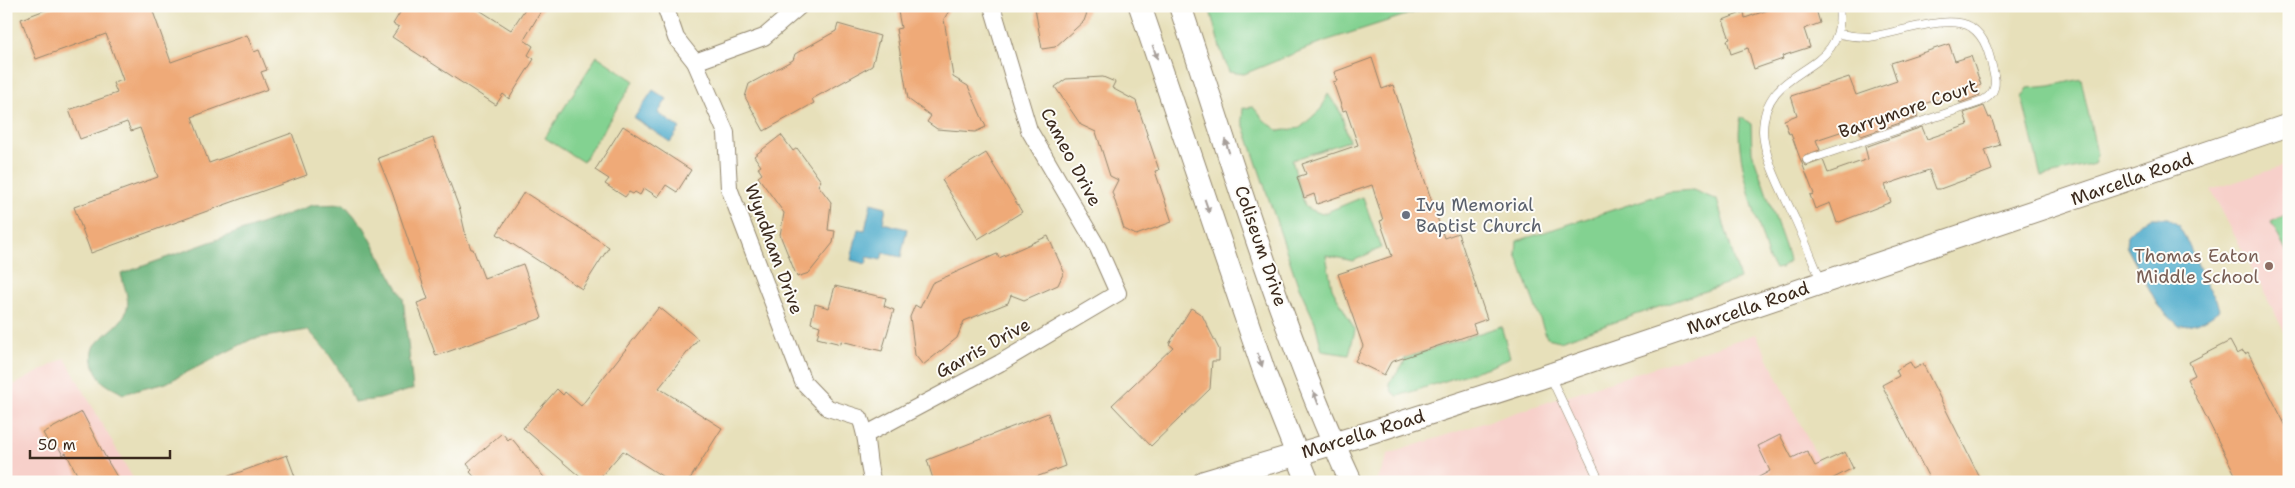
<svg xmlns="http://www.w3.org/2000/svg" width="2295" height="488" font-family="'Shantell Sans',sans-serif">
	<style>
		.built { fill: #f7d0ca }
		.green { fill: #83d291; stroke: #5f7e58 }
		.forest { fill: #6ab47b; stroke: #526f4c }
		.water { fill: #4caacb; stroke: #446a74 }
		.building { fill: #efaa78 }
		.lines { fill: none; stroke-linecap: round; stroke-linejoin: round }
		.lane-casing { stroke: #91856c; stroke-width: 9 }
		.street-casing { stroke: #91856c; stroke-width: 18 }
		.secondary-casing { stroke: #91856c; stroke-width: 24 }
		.lane { stroke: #fff; stroke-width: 8 }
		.street { stroke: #fff; stroke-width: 16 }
		.secondary { stroke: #fff; stroke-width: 22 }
		.oneway { fill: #a79f9a }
		.worship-dot { fill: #6b7280; stroke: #fdfcf7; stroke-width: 2 }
		.education-dot { fill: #8d6e63; stroke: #fdfcf7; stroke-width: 2 }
		.labels { text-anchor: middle; stroke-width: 4; stroke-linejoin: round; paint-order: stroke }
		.street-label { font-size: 18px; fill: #3b2a1e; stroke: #fdfcf7 }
		.worship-label { font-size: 18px; fill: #5b616d; stroke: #fdfcf7; text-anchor: start }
		.education-label { font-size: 18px; fill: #785e54; stroke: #fdfcf7; text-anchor: end }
	</style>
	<rect width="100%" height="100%" fill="#fdfcf7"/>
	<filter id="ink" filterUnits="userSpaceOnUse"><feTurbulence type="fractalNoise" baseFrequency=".02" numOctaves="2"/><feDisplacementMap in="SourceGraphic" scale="10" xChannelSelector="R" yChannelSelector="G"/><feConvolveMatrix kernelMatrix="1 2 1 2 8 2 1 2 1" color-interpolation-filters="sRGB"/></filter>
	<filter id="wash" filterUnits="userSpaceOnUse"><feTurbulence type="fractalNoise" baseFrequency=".0096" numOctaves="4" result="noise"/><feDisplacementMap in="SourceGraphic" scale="20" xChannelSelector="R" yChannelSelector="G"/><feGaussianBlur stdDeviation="1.12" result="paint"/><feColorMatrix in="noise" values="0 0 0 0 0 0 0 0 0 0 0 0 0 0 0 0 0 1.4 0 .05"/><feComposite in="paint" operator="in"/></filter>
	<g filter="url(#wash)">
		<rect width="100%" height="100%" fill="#e7e0ba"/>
		<g class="built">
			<polygon points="2289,164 2289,341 2211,190"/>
			<polygon points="1756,334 1829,482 1377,482 1388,454"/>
			<polygon points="65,358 135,482 6,482 6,389"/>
		</g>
		<g class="green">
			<polygon points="1209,6 1434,6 1325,41 1244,74 1229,72 1220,48"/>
			<polygon points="597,56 634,81 583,162 545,138"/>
			<polygon points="2081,79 2097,154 2094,164 2041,177 2022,97 2028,88 2050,86"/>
			<polygon points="1328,94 1341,113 1349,141 1292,160 1305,207 1322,214 1363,197 1381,248 1353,261 1326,255 1332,288 1355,330 1349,355 1322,351 1315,322 1298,285 1242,120 1243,108 1253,107 1265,121 1279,131 1300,128 1321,109"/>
			<path d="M 1741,117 L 1751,124 L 1752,152 L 1787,252 L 1789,262 L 1781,268 L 1775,269 L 1769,260 C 1759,223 1732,153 1741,117 Z"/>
			<polygon points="1693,190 1717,200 1740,279 1560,341 1547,338 1516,254 1517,241 1668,192"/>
			<polygon points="2287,214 2289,216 2289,257 2271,222"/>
			<polygon points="1501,326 1510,357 1495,365 1398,396 1392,392 1389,383 1404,363 1405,358"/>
		</g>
		<path class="forest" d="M 344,204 L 364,227 L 403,298 L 413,389 L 380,399 L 354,402 C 343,373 329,351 308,330 L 252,339 L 166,383 L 123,394 C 117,390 109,387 103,382 C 94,373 88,353 97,343 C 107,331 123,325 127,308 C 130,300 123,283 121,274 L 313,205 Z"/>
		<g class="water">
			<polygon points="653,90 667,99 658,113 680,128 670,142 634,118"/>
			<polygon points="871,203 886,207 883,223 907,229 901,257 883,253 881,260 868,257 866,264 851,260 858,229 865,230"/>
			<path d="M 2151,218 L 2168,218 L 2178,225 L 2185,237 L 2207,286 L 2216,299 L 2219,310 C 2207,320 2194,325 2179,326 L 2159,307 L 2126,246 L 2127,235 L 2139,223 Z"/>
		</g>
		<g id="blocks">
			<g class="building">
				<polygon points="56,6 151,6 171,62 247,35 254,52 259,50 267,70 261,72 268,89 192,117 209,163 292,133 307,175 91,253 74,207 158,177 140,128 131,131 127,122 80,139 69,110 117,93 113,83 123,80 106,34 36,59 21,19"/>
				<polygon points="404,6 473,6 511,30 527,6 544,6 524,40 533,46 528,55 534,59 509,99 503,94 496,105 392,37 399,27 393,24"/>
				<polygon points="897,6 952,6 944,19 953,77 968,86 986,127 975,132 937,129 927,122 931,116 908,99 896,29 901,28"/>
				<polygon points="1045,6 1078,6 1088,10 1084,21 1055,47 1042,49 1035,8"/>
				<polygon points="1779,6 1815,6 1820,23 1804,29 1810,47 1782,56 1783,59 1754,69 1748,48 1731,54 1727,40 1730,39 1723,20 1744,12 1745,18"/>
				<polygon points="838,24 880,36 872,66 812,99 814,103 764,131 745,97 749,84 793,60 795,54 836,31"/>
				<polygon points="1949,44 1955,61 1971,56 1981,85 1977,87 1980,95 1960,103 1956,93 1915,107 1918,117 1861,136 1858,126 1816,140 1820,150 1805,155 1802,161 1806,166 1823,160 1828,173 1868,159 1865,147 1922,127 1927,139 1968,125 1964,113 1984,106 1989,118 1991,117 2000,145 1985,150 1992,170 1940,189 1936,189 1929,170 1885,185 1891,202 1837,223 1830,203 1815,209 1810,195 1814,194 1798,153 1791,133 1789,134 1784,120 1797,115 1791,96 1849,77 1856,95 1897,81 1891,63"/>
				<polygon points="1372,58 1382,89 1393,85 1444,238 1458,233 1487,319 1473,324 1476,333 1391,362 1384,375 1355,361 1363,346 1338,274 1392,256 1380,221 1383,220 1372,185 1317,204 1314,194 1304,198 1297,177 1306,174 1302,164 1358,145 1346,110 1343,111 1333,82 1337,81 1334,72"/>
				<polygon points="1103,77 1115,82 1112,88 1136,101 1159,170 1155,171 1172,222 1136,235 1124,229 1112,192 1118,180 1110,176 1096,132 1081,125 1055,87 1066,79"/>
				<polygon points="623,126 691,170 677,192 666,185 658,197 644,188 640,195 635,192 633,194 629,192 625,197 605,184 609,179 595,170"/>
				<polygon points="781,135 793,151 797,148 821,181 818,185 831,202 828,230 835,231 833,243 809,273 797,277 780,235 784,213 758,177 762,174 758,168 761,166 754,156"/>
				<polygon points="433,138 460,210 466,236 471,249 473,249 484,278 523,264 542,318 436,356 417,303 428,299 392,192 378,158"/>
				<polygon points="986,153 1022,212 978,239 942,180"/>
				<polygon points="524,192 609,247 582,289 497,234"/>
				<polygon points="1048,236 1064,272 1058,285 1024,300 1011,295 1008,303 964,321 957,338 923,365 915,355 910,317 915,305 920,308 932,283 997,254 999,258"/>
				<polygon points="835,286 886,298 884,306 894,310 882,351 841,341 841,344 817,338 820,326 811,323 815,304 829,308"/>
				<polygon points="659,307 698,339 659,388 722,428 688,482 671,482 623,451 596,482 586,482 523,428 557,389 563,395 565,392 581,406"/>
				<polygon points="1191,308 1202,315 1219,349 1219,361 1212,361 1210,389 1151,446 1112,405 1173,347 1169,344"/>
				<polygon points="2230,341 2237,354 2243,351 2245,354 2248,352 2289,432 2289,482 2239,482 2187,379 2195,375 2189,362"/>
				<polygon points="1910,362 1914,369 1923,364 1982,482 1931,482 1882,385 1899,376 1896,370"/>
				<polygon points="82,412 107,460 120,482 81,482 66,453 63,455 56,443 50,446 43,433"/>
				<polygon points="1048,413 1065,466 1023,482 934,482 927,460"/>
				<polygon points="502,433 508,440 510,438 513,440 548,482 479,482 470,472 472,470 467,464"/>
				<polygon points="1780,435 1792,458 1807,451 1815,466 1845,452 1853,468 1826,482 1750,482 1770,471 1758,446"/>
				<polygon points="287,455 297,482 218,482 218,480"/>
			</g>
		</g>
	</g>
	<g filter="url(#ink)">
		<use href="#blocks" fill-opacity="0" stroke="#91856c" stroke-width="1"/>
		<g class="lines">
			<defs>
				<g id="lane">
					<path d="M 1807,160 L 1980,102 C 1992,96 1997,89 1994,75 C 1990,57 1987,38 1971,27 C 1948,13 1896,34 1869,37 C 1859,37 1849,36 1839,34"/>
					<path d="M 1821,281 C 1813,261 1805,241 1796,221 C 1785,197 1763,157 1763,131 C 1764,60 1848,80 1839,6"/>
					<polyline points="1551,378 1600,482"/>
				</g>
				<g id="street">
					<path d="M 665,6 L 676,38 L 695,62 L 726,133 L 729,188 L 803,382 L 828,408 L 860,418 C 870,442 865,459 873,482"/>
					<polyline points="695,62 764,37 800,6"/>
					<polyline points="867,434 1000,363 1118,293 1098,248 1029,130 992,6"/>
				</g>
				<g id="secondary">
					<polyline points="1140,6 1265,374 1308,482"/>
					<path d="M 1180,6 C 1233,164 1281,331 1351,482"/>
					<polyline points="1204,482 1359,436 1540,378 2289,125"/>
				</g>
			</defs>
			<use href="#lane" class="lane-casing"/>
			<use href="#street" class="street-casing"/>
			<use href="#secondary" class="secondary-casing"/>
			<use href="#lane" class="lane"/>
			<use href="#street" class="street"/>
			<use href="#secondary" class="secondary"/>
		</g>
		<defs><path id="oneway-solid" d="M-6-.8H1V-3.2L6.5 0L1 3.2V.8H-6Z" transform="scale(1.25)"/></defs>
		<g class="oneway">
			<use href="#oneway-solid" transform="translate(1155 52) rotate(71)"/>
			<use href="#oneway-solid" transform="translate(1227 146) rotate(-108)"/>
			<use href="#oneway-solid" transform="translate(1207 206) rotate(71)"/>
			<use href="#oneway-solid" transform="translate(1260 360) rotate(71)"/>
			<use href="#oneway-solid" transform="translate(1316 398) rotate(-111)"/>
		</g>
	</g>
	<circle class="worship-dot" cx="1406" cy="215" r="5"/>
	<circle class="education-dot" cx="2269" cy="266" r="5"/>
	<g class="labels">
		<g class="street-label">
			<text transform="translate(1908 109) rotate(-19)" y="6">Barrymore Court</text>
			<text transform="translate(1071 157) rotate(62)" y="6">Cameo Drive</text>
			<text transform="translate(2132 179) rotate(-19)" y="6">Marcella Road</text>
			<text transform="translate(1261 246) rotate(71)" y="6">Coliseum Drive</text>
			<text transform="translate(774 249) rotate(70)" y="6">Wyndham Drive</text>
			<text transform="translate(1748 308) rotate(-19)" y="6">Marcella Road</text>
			<text transform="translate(983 348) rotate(-29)" y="6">Garris Drive</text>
			<text transform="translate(1363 434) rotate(-17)" y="6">Marcella Road</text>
		</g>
		<g class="worship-label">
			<text x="1416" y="211">Ivy Memorial<tspan x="1416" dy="21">Baptist Church</tspan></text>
		</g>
		<g class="education-label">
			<text x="2259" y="262">Thomas Eaton<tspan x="2259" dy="21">Middle School</tspan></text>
		</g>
	</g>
	<rect width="2295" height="488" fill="none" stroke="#fdfcf7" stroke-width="25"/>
	<path d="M30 450v8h140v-8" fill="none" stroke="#3b2a1e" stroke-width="2.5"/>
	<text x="38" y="450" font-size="15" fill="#3b2a1e" stroke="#fdfcf7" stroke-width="4" paint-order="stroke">50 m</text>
</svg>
